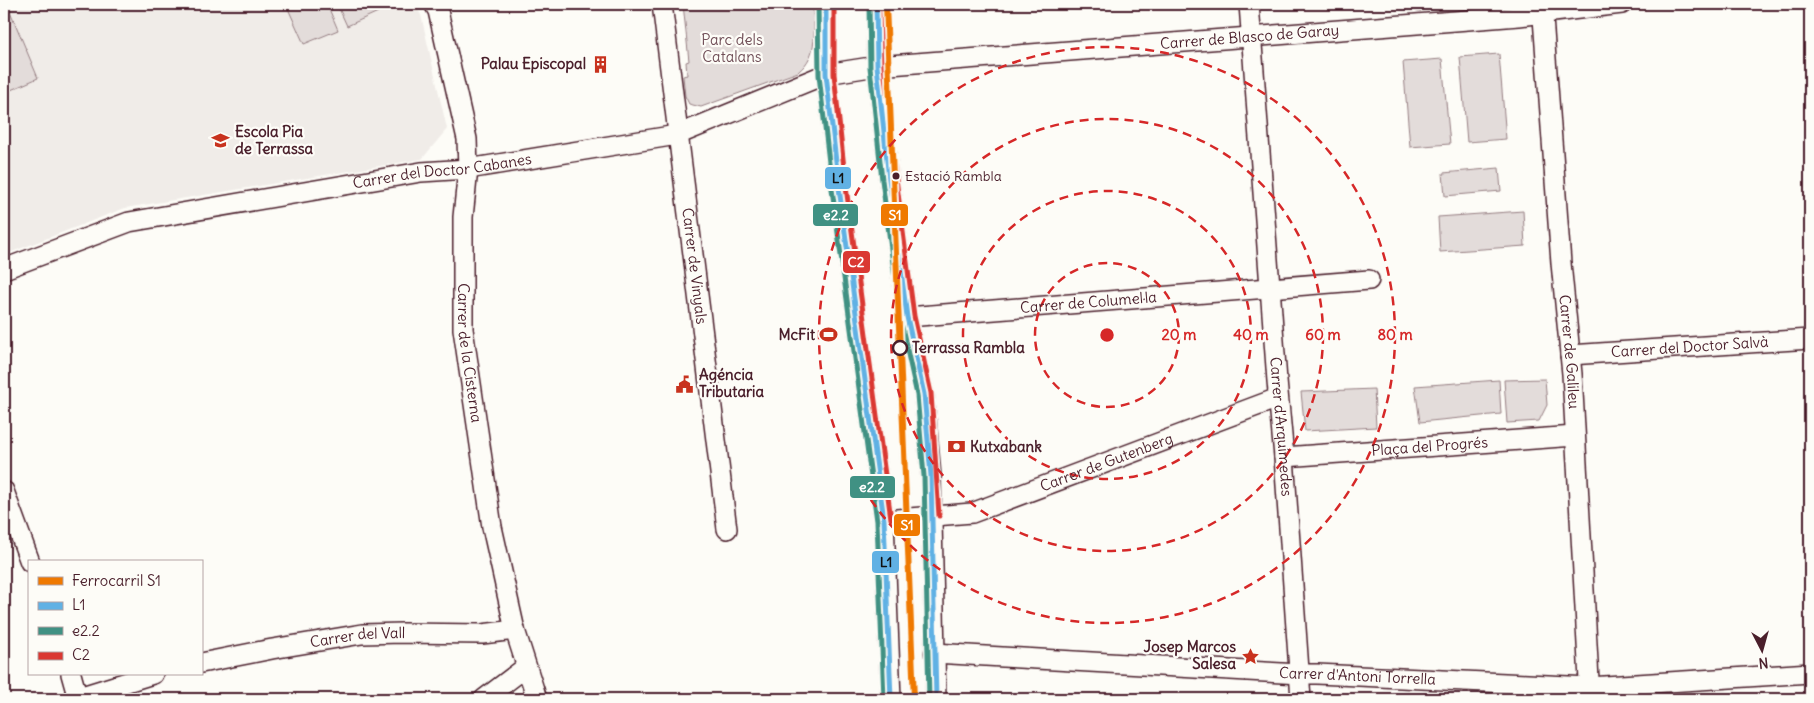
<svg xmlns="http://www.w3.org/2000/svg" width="1814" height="703" font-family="Delius,sans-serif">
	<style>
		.built { fill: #f0ece8 }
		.green { fill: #e3dcda; stroke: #967e82 }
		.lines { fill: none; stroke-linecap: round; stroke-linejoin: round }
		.street-casing { stroke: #4a1f2b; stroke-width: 22 }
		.street { stroke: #fdfcf7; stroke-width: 19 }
		.bus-1-casing { stroke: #fdfcf7; stroke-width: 9 }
		.bus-2-casing { stroke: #fdfcf7; stroke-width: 9 }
		.bus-3-casing { stroke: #fdfcf7; stroke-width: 9 }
		.bus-1 { stroke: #61b1e4; stroke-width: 5 }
		.bus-2 { stroke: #409183; stroke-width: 5 }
		.bus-3 { stroke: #da3832; stroke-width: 5 }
		.rail-1-casing { stroke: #fdfcf7; stroke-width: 10 }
		.rail-1 { stroke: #ef7900; stroke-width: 6 }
		.ring { fill: none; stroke: #d62828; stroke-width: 2.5; stroke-dasharray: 9 6 }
		.bus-dot { fill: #4a1f2b; stroke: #fdfcf7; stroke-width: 2 }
		.stop-dot { fill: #fdfcf7; stroke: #4a1f2b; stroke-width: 2.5 }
		.labels { text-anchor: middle; stroke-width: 4.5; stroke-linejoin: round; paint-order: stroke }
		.bus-label { font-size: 14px; fill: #4a1f2b; stroke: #fdfcf7; text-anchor: start }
		.street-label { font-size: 15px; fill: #4a1f2b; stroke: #fdfcf7 }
		.park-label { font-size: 15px; fill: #704e57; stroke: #fdfcf7 }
		.poi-label { font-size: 15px; font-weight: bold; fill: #4a1f2b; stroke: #fdfcf7; text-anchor: end }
		.stop-label { font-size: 15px; font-weight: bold; fill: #4a1f2b; stroke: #fdfcf7; text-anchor: start }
		.centre { fill: #d62828; stroke: #fdfcf7; stroke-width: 2.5 }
		.ring-label { font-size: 15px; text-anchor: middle; font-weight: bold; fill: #d62828; stroke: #fdfcf7; stroke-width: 4.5; stroke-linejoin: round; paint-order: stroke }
		.line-badge { stroke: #fdfcf7; stroke-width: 2 }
		.badge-label { font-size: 14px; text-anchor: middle; font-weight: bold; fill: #fff }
		.pale-badge-label { font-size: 14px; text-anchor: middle; font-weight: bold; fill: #111 }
	</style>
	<rect width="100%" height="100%" fill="#fdfcf7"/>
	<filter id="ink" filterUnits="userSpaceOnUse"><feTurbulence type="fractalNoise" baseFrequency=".02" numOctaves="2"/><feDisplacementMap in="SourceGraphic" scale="10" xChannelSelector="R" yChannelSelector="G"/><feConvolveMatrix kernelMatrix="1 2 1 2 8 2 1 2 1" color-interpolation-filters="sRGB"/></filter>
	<g filter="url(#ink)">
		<polygon class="built" points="4,4 415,4 421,15 447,129 422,159 125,208 4,255"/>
		<g class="green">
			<polygon points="4,4 7,4 38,78 4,93"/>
			<polygon points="286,4 327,4 338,30 304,44"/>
			<polygon points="337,4 374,4 378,12 347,26"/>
			<path d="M 683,4 L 813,4 C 813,29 820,54 798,72 L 701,107 L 689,104 L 685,96 L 683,76 L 687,75 L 686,62 L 689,61 Z"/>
			<polygon points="1499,54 1506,139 1467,142 1460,57"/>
			<polygon points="1442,59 1450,144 1410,147 1403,62"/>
			<polygon points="1499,168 1501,191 1445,196 1443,173"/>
			<polygon points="1523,211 1525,246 1440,252 1438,217"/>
			<polygon points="1545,379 1547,405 1539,421 1507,423 1504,380"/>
			<polygon points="1499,380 1501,414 1420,422 1415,386"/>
			<polygon points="1374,389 1376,427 1305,431 1301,392"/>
		</g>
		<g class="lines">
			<defs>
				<g id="street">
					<path id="s1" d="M 434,4 L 438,11 L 467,139 L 468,169 L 463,217 L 463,329 L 492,527 L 515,630 L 537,699"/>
					<path id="s2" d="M 662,4 L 727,529"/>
					<polyline points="826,4 826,74 839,188 884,520 891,699"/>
					<polyline points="876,4 877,66 889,179 907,317 924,394 931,476 936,699"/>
					<path id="s3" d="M 1249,4 L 1277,381 L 1284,457 L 1301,699"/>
					<path id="s4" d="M 1542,4 L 1561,263 L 1572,374 L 1590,698"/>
					<path id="s5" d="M 4,269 L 129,222 L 421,172 L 468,169 L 677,135 L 826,74 L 877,66 L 1519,16 L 1622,4"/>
					<path id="s6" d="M 907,317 L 1369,280"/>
					<path id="s7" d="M 1570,355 L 1810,339"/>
					<path id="s8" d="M 1284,457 L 1575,436"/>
					<polyline points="4,491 30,562"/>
					<path id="s9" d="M 884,520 L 972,513 L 1278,398"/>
					<path id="s10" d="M 934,653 L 1300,674 L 1317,674 L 1589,687 L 1810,673"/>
					<path id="s11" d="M 201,663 L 272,649 L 362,634 L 403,633 L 482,634 L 515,630"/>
					<polyline points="71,674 78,699"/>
					<polyline points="72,699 153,674"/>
					<polyline points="484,699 526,667"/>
				</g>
			</defs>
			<use href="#street" class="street-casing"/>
			<use href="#street" class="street"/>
			<defs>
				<g id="bus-1">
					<polyline points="826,4 826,74 839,188 884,520 891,699"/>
					<polyline points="876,4 877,66 889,179 907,317 924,394 931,476 936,699"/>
				</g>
				<g id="bus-2">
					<polyline points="818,4 819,75 832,189 877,521 884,699"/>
					<polyline points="869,4 870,67 882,180 900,318 917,395 924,476 929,699"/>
				</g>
				<g id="bus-3">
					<polyline points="834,4 834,74 846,187 891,519"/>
					<polyline points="883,4 884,66 896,178 914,316 931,393 939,516"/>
				</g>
			</defs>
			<use href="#bus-1" class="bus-1-casing"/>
			<use href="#bus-2" class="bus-2-casing"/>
			<use href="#bus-3" class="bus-3-casing"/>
			<use href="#bus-1" class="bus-1"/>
			<use href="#bus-2" class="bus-2"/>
			<use href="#bus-3" class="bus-3"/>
			<defs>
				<polyline id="rail-1" points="886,4 914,699"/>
			</defs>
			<use href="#rail-1" class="rail-1-casing"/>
			<use href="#rail-1" class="rail-1"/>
		</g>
	</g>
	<g class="ring">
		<circle cx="1107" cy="335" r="72"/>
		<circle cx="1107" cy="335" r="144"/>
		<circle cx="1107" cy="335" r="216"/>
		<circle cx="1107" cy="335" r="288"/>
	</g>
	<defs>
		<symbol id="building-bare" viewBox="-9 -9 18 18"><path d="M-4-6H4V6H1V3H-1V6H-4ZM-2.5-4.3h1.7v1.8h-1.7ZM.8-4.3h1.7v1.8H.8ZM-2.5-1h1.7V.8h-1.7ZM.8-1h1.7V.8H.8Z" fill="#c8321e" stroke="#fdfcf7" stroke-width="2.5" paint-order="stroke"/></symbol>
		<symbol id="school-bare" viewBox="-9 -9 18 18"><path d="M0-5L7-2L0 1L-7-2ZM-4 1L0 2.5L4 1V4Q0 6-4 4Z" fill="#c8321e" stroke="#fdfcf7" stroke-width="2.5" paint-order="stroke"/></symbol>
		<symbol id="stadium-bare" viewBox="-9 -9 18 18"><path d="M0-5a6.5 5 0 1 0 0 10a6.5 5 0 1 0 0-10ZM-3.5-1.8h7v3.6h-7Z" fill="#c8321e" stroke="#fdfcf7" stroke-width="2.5" paint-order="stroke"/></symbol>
		<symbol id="civic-bare" viewBox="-9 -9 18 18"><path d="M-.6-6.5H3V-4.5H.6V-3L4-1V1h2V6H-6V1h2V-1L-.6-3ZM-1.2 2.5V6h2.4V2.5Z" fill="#c8321e" stroke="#fdfcf7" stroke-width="2.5" paint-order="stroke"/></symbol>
		<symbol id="bank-bare" viewBox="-9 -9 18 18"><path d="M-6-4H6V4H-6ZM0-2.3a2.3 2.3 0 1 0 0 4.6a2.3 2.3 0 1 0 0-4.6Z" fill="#c8321e" stroke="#fdfcf7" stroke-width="2.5" paint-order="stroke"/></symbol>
		<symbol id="sight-bare" viewBox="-9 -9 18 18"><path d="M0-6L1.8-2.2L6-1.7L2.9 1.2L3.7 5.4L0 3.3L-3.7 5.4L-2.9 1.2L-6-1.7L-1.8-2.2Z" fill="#c8321e" stroke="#fdfcf7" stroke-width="2.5" paint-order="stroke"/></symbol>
	</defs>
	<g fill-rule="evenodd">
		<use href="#building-bare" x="588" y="52" width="25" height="25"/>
		<use href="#school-bare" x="208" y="128" width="25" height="25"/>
		<use href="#stadium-bare" x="816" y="322" width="25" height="25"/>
		<use href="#civic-bare" x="672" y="372" width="25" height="25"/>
		<use href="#bank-bare" x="944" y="434" width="25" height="25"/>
		<use href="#sight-bare" x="1238" y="644" width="25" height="25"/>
	</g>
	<circle class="bus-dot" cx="896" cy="176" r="4.5"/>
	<circle class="stop-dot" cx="900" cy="348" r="7"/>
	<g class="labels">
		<g class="bus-label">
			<text x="905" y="181">Estació Rambla</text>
		</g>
		<g class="street-label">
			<text dy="5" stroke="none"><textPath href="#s5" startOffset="1275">Carrer de Blasco de Garay</textPath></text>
			<text dy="5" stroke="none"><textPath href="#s5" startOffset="451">Carrer del Doctor Cabanes</textPath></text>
			<text dy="5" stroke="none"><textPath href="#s2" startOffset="264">Carrer de Vinyals</textPath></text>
			<text dy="5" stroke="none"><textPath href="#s6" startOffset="182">Carrer de Columel·la</textPath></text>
			<text dy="5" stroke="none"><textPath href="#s7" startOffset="120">Carrer del Doctor Salvà</textPath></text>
			<text dy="5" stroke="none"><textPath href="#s4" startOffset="349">Carrer de Galileu</textPath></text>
			<text dy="5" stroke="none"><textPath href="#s1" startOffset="354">Carrer de la Cisterna</textPath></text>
			<text dy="5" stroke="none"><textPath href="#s3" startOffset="424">Carrer d'Arquímedes</textPath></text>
			<text dy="5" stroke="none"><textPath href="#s8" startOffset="146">Plaça del Progrés</textPath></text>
			<text dy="5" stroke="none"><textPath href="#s9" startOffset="232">Carrer de Gutenberg</textPath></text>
			<text dy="5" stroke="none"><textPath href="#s11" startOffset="159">Carrer del Vall</textPath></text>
			<text dy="5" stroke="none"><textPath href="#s10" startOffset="424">Carrer d'Antoni Torrella</textPath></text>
		</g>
		<g class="park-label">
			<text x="732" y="45">Parc dels<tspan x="732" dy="17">Catalans</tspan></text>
		</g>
		<g class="poi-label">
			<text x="586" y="69">Palau Episcopal</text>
			<text x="235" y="137" text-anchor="start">Escola Pia<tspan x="235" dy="17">de Terrassa</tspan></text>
			<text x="815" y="340">McFit</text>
			<text x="699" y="380" text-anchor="start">Agéncia<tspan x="699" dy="17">Tributaria</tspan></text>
			<text x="970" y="452" text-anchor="start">Kutxabank</text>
			<text x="1236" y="652">Josep Marcos<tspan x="1236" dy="17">Salesa</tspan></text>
		</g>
		<g class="stop-label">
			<text x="912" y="353">Terrassa Rambla</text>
		</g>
	</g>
	<circle cx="1107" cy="335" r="8" class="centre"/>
	<g class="ring-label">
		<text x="1179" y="340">20 m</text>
		<text x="1251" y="340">40 m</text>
		<text x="1323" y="340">60 m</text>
		<text x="1395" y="340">80 m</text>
	</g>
	<g class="line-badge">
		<rect x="824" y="166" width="28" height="24" rx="5" fill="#61b1e4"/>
		<rect x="880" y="203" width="29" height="24" rx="5" fill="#ef7900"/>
		<rect x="812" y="203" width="47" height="24" rx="5" fill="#409183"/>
		<rect x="842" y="250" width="29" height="24" rx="5" fill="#da3832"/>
		<rect x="849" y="475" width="47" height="24" rx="5" fill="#409183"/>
		<rect x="893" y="513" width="28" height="24" rx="5" fill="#ef7900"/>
		<rect x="871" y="550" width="29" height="24" rx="5" fill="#61b1e4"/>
	</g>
	<g class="badge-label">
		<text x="895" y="220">S1</text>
		<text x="836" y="220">e2.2</text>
		<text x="856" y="267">C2</text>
		<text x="872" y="492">e2.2</text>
		<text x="907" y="530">S1</text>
	</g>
	<g class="pale-badge-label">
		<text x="838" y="183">L1</text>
		<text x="886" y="567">L1</text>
	</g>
	<rect width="1814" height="703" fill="none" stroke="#fdfcf7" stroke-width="20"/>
	<rect x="10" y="10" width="1794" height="683" fill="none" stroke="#4a1f2b" stroke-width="2" filter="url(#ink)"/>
	<rect x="28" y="560" width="175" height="115" fill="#fdfcf7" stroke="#b5a4a5"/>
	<rect x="38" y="577" width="25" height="8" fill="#ef7900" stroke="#b5a4a5"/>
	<text x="72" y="586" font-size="15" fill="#4a1f2b">Ferrocarril S1</text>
	<rect x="38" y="602" width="25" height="8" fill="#61b1e4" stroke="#b5a4a5"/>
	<text x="72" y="610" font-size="15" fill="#4a1f2b">L1</text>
	<rect x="38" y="627" width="25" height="8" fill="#409183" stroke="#b5a4a5"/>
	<text x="72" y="636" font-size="15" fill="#4a1f2b">e2.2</text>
	<rect x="38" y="652" width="25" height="8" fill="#da3832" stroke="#b5a4a5"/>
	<text x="72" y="660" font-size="15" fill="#4a1f2b">C2</text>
	<g transform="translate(1762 650) rotate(174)" stroke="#fdfcf7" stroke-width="4" paint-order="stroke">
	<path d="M0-4L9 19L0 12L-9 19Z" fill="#4a1f2b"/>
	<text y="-8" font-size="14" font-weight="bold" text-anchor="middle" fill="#4a1f2b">N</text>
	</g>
</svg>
